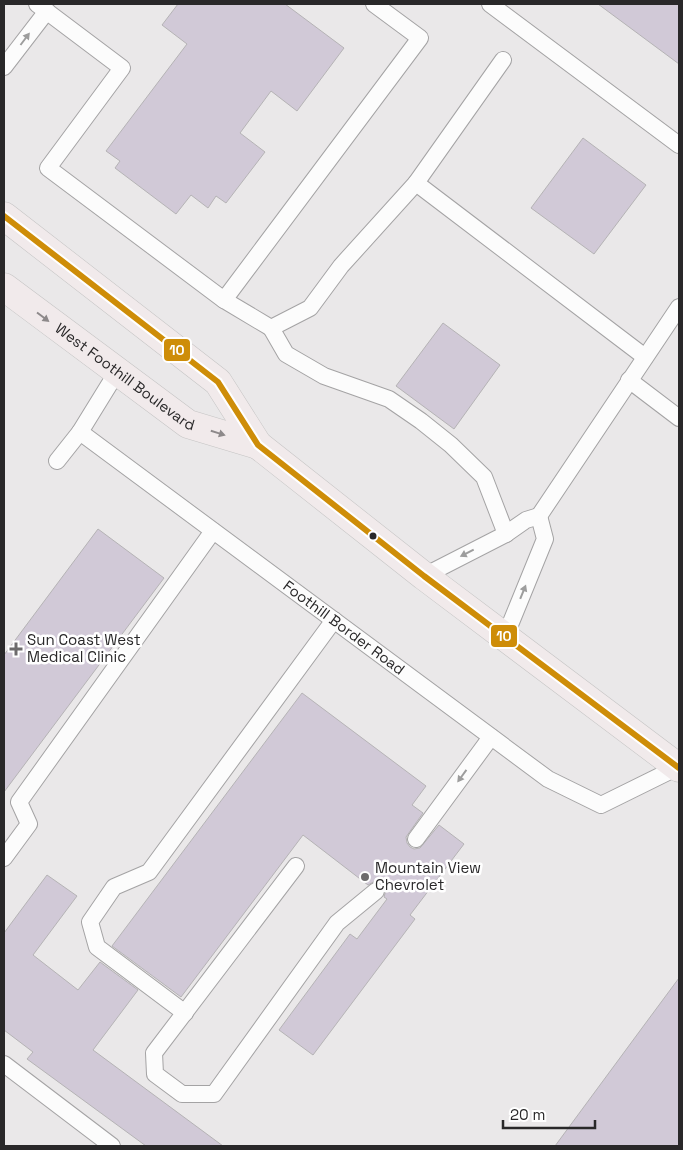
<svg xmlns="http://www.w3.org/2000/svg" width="683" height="1150" font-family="'Space Grotesk',sans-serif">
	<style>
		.building { fill: #d1c9d7; stroke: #b5b3b5 }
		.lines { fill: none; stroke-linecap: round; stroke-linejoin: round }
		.lane-casing { stroke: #a4a3a4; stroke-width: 18 }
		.primary-casing { stroke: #c5c4c4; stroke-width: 29 }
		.lane { stroke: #fcfcfc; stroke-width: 16 }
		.primary { stroke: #f1eaeb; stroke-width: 28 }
		.bus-1-casing { stroke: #fff; stroke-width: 10 }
		.bus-1 { stroke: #ce8d08; stroke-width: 6 }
		.oneway { fill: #9d9d9d }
		.oneway2 { fill: #8d898a }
		.bus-dot { fill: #292829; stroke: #fff; stroke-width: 2 }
		.poi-dot { fill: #6d6b6c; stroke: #fff; stroke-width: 2 }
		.labels { text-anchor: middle; stroke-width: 5; stroke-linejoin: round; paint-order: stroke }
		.street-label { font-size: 15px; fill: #292829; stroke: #fff }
		.poi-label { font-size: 15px; fill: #292829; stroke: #fff; text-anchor: start }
		.line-badge { stroke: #fff; stroke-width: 2 }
		.badge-label { font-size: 14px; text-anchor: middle; font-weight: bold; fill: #fff }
	</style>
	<rect width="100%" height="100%" fill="#eae8e9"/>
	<g class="building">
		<polygon points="178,4 285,4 344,48 297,111 271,91 240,133 265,152 226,203 216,196 208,208 191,195 176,214 115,168 120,161 106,151 187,44 162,25"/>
		<polygon points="598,4 679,4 679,64"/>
		<polygon points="583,138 646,185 594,254 531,208"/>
		<polygon points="443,323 500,365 454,429 396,386"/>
		<polygon points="98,529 164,578 4,792 4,655"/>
		<polygon points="302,693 426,786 412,805 423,813 406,837 407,843 410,847 414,849 420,848 439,825 464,844 410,915 415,919 313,1055 279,1030 350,934 357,939 387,899 384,897 386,890 383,884 375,881 368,885 303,835 181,997 112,946"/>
		<polygon points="47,875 77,896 33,955 78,990 100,962 138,990 93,1050 223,1146 146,1146 27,1059 33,1052 4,1030 4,933"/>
		<polygon points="679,978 679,1146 555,1146 642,1028"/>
	</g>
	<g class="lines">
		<defs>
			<g id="lane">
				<polyline points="37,4 122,68 48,168 224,300 420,38 374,4"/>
				<polyline points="490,4 679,145"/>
				<polyline points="4,67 47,11"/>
				<polyline points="416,183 503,60"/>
				<polyline points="224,300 271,328 310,308 341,266 416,183 645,357"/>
				<polyline points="271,328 286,354 324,376 389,399 421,421 451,445 484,477 506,534"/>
				<path id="s1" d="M 117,372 L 80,432 L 548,779 L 601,805 L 678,767"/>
				<polyline points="629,380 679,418"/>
				<polyline points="57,461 80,432"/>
				<polyline points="539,516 679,307"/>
				<polyline points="424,576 506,534 526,520 539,516 545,539 505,637"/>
				<polyline points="416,839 491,737"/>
				<polyline points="4,858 29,824 19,802 213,531"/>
				<polyline points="296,866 154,1053 155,1074 182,1094 214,1094 337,923 376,891"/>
				<polyline points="185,1013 97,947 90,922 114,887 149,872 334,620"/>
				<polyline points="4,1064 112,1146"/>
			</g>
			<g id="primary">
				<polyline points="4,216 218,382 258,445 424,576 679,768"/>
				<path id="s2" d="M 4,287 L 188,424 L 258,445"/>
			</g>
		</defs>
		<use href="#lane" class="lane-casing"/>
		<use href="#primary" class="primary-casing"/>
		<use href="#lane" class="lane"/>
		<use href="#primary" class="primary"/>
		<defs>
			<polyline id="bus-1" points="4,216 218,382 258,445 424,576 679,768"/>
		</defs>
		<use href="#bus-1" class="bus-1-casing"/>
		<use href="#bus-1" class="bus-1"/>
	</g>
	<defs><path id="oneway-solid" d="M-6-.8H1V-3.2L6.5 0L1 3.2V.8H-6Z" transform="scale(1.25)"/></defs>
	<g class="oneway">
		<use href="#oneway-solid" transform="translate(25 39) rotate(-53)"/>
		<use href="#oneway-solid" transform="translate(467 553) rotate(153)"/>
		<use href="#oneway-solid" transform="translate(523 592) rotate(-68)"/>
		<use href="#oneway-solid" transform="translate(462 776) rotate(126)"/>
	</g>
	<g class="oneway2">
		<use href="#oneway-solid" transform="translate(43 317) rotate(37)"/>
		<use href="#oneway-solid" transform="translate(218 433) rotate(17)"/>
	</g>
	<circle class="bus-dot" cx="373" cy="536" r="4.5"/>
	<g class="poi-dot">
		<path d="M13.5 641.5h5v5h5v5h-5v5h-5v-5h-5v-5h5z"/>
		<circle cx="365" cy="877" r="5"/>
	</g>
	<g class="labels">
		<g class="street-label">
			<text dy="5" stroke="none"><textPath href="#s2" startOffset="151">West Foothill Boulevard</textPath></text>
			<text dy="5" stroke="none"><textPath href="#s1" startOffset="399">Foothill Border Road</textPath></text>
		</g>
		<g class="poi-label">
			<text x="27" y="645">Sun Coast West<tspan x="27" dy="17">Medical Clinic</tspan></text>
			<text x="375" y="873">Mountain View<tspan x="375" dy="17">Chevrolet</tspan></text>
		</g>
	</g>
	<g class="line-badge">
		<rect x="163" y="338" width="28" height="24" rx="5" fill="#ce8d08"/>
		<rect x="490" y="624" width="28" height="24" rx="5" fill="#ce8d08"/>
	</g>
	<g class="badge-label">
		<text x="177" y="355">10</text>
		<text x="504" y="641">10</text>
	</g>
	<rect width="683" height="1150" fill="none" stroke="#292829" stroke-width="10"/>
	<path d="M503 1120v8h92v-8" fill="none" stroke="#292829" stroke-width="2.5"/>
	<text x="510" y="1120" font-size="15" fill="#292829" stroke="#ffffff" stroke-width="4" paint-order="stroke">20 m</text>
</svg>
